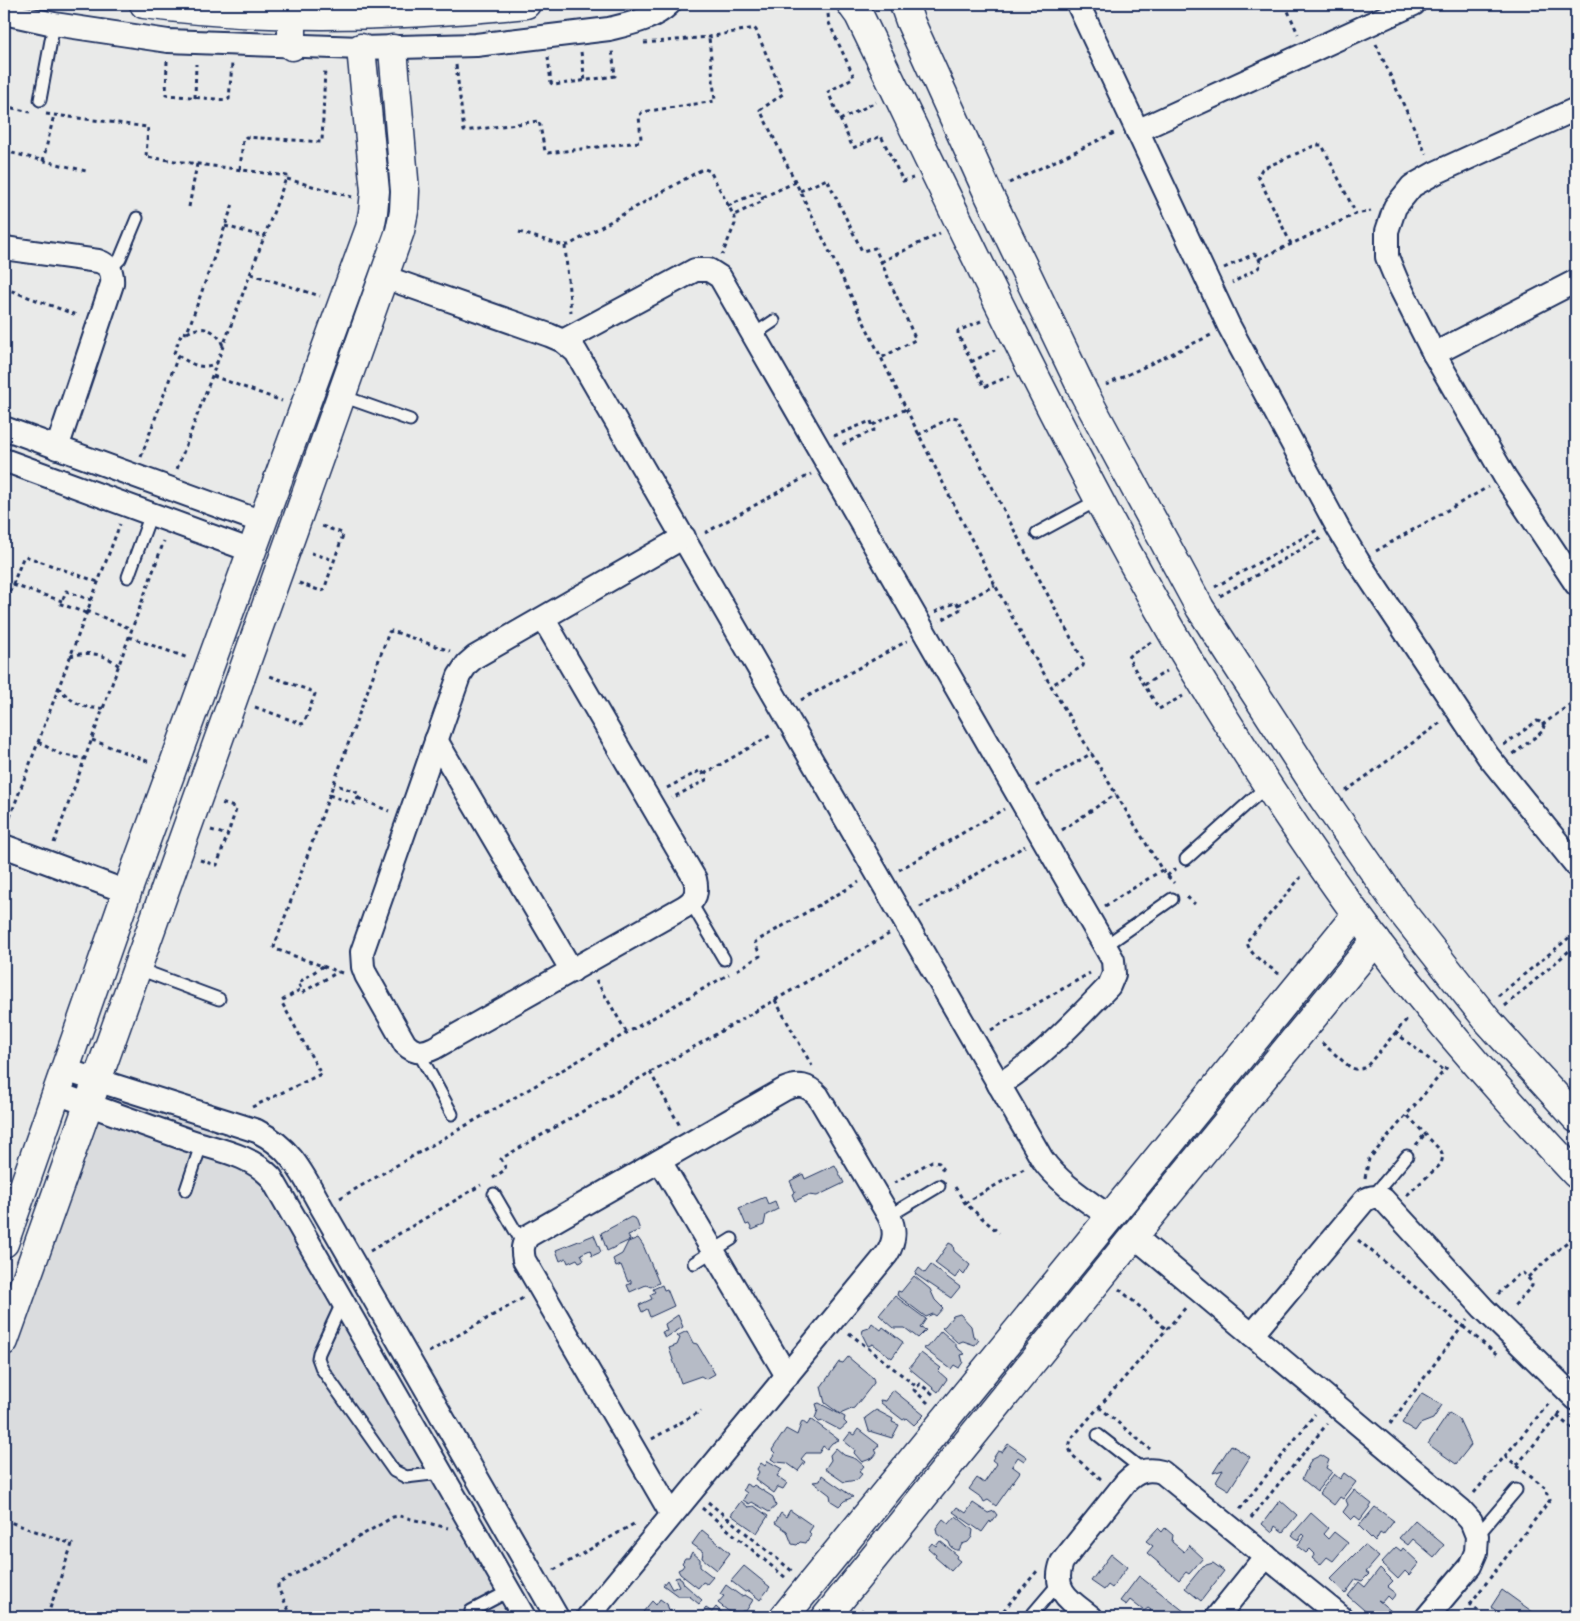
<svg xmlns="http://www.w3.org/2000/svg" width="1580" height="1621" font-family="Itim,sans-serif">
	<style>
		.built { fill: #dadcde }
		.building { fill: #b6bbc6; stroke: #1b2f5e }
		.lines { fill: none; stroke-linecap: round; stroke-linejoin: round }
		.lane-casing { stroke: #1b2f5e; stroke-width: 15 }
		.street-casing { stroke: #1b2f5e; stroke-width: 26 }
		.secondary-casing { stroke: #1b2f5e; stroke-width: 31 }
		.path { stroke: #1b2f5e; stroke-width: 3; stroke-dasharray: 4 4; stroke-linecap: butt }
		.lane { stroke: #f6f6f2; stroke-width: 11 }
		.street { stroke: #f6f6f2; stroke-width: 22 }
		.secondary { stroke: #f6f6f2; stroke-width: 28 }
	</style>
	<rect width="100%" height="100%" fill="#e9eae9"/>
	<filter id="ink" filterUnits="userSpaceOnUse"><feTurbulence type="fractalNoise" baseFrequency=".02" numOctaves="2"/><feDisplacementMap in="SourceGraphic" scale="10" xChannelSelector="R" yChannelSelector="G"/><feConvolveMatrix kernelMatrix="1 2 1 2 8 2 1 2 1" color-interpolation-filters="sRGB"/></filter>
	<g filter="url(#ink)">
		<polygon class="built" points="99,1094 209,1130 242,1143 270,1157 285,1174 540,1617 4,1617 4,1372"/>
		<g class="building">
			<polygon points="835,1165 844,1183 817,1196 808,1195 795,1201 792,1194 795,1192 790,1181 803,1174 805,1179"/>
			<polygon points="765,1197 768,1204 775,1201 778,1209 766,1215 764,1225 752,1230 749,1224 746,1225 739,1208"/>
			<polygon points="631,1217 636,1219 640,1230 628,1235 630,1240 607,1251 601,1233"/>
			<polygon points="594,1235 601,1252 592,1256 590,1250 581,1254 584,1260 579,1262 577,1259 568,1263 566,1258 560,1261 556,1250"/>
			<polygon points="638,1238 643,1245 659,1283 651,1287 646,1285 630,1292 627,1285 631,1283 631,1280 628,1282 621,1265 616,1267 613,1259 622,1254 628,1242"/>
			<polygon points="949,1243 953,1245 954,1251 970,1265 964,1275 960,1271 955,1278 935,1263"/>
			<polygon points="931,1265 960,1287 951,1298 915,1274 919,1268 925,1273"/>
			<polygon points="914,1276 930,1289 935,1300 943,1308 936,1316 933,1314 926,1317 897,1295 898,1291 901,1292"/>
			<polygon points="662,1285 664,1290 667,1289 674,1306 650,1317 647,1309 642,1312 639,1305 652,1299 650,1295 655,1292 653,1289"/>
			<polygon points="895,1296 926,1319 920,1328 926,1330 918,1338 905,1328 894,1328 879,1315"/>
			<polygon points="960,1314 971,1326 973,1336 979,1340 975,1345 963,1341 958,1343 942,1328 945,1326 953,1316"/>
			<polygon points="678,1315 683,1327 665,1338 662,1332 667,1331 665,1324"/>
			<polygon points="872,1323 881,1330 883,1327 903,1342 892,1358 873,1344 868,1346 862,1334 863,1330 869,1328"/>
			<polygon points="687,1331 693,1343 697,1344 715,1374 706,1379 701,1376 681,1383 669,1348 677,1345 680,1338 677,1336"/>
			<polygon points="941,1331 956,1344 956,1347 965,1354 961,1355 963,1362 959,1368 954,1365 951,1369 923,1348 928,1347"/>
			<polygon points="921,1353 941,1368 938,1371 947,1379 938,1392 909,1368"/>
			<polygon points="848,1357 873,1378 874,1383 854,1408 840,1414 825,1403 821,1387 839,1362 843,1363"/>
			<polygon points="893,1390 924,1415 914,1425 906,1418 903,1420 881,1403 880,1400 886,1401"/>
			<polygon points="1422,1393 1442,1405 1433,1419 1420,1424 1415,1431 1402,1423"/>
			<polygon points="819,1403 845,1417 844,1421 847,1424 840,1430 823,1421 819,1422 815,1418 818,1410 816,1404"/>
			<polygon points="876,1410 893,1419 892,1422 899,1425 892,1438 869,1431 865,1418"/>
			<polygon points="1449,1413 1459,1419 1471,1445 1456,1464 1428,1444"/>
			<polygon points="811,1419 839,1440 832,1443 827,1449 823,1446 819,1453 806,1453 801,1459 805,1462 798,1471 787,1463 776,1462 771,1459 775,1453 772,1450 786,1429 797,1435 802,1421 807,1425"/>
			<polygon points="858,1429 879,1445 875,1450 877,1453 873,1458 862,1462 854,1453 855,1450 844,1441 850,1433 854,1435"/>
			<polygon points="1008,1444 1027,1457 1024,1461 1018,1457 1012,1466 1020,1472 996,1506 988,1500 984,1502 982,1498 969,1489 977,1478 984,1483 997,1464 992,1460 998,1451 1002,1452"/>
			<polygon points="1231,1445 1250,1457 1229,1490 1216,1482 1223,1470 1213,1473"/>
			<polygon points="836,1448 844,1455 856,1459 864,1466 859,1472 862,1474 857,1480 844,1482 825,1469 831,1460 830,1455"/>
			<polygon points="1321,1455 1329,1460 1326,1468 1332,1472 1317,1491 1302,1479 1311,1460"/>
			<polygon points="768,1461 782,1469 777,1476 787,1483 783,1489 778,1487 774,1493 755,1479 759,1472 757,1469 761,1463 765,1466"/>
			<polygon points="1344,1473 1356,1482 1343,1499 1340,1497 1334,1505 1319,1493 1334,1474 1340,1479"/>
			<polygon points="822,1475 830,1481 853,1497 844,1501 839,1506 831,1501 830,1495 813,1482 820,1481"/>
			<polygon points="746,1484 752,1487 754,1485 773,1497 776,1506 769,1512 752,1502 749,1504 743,1500 747,1493 743,1490"/>
			<polygon points="1354,1490 1372,1504 1360,1520 1355,1516 1351,1520 1343,1512 1348,1505 1346,1500"/>
			<polygon points="1280,1500 1297,1515 1283,1532 1275,1526 1272,1533 1262,1524"/>
			<polygon points="741,1501 748,1507 754,1506 768,1516 757,1533 731,1515"/>
			<polygon points="973,1503 988,1513 994,1511 997,1515 991,1523 990,1521 982,1532 953,1512 957,1507 966,1513"/>
			<polygon points="1375,1507 1394,1521 1383,1535 1380,1533 1375,1542 1359,1526"/>
			<polygon points="790,1510 813,1526 809,1532 811,1534 806,1543 800,1542 797,1545 792,1544 787,1531 775,1523 781,1513 786,1517"/>
			<polygon points="1311,1513 1328,1528 1323,1534 1328,1539 1334,1532 1348,1543 1333,1561 1327,1557 1320,1565 1312,1558 1315,1554 1310,1549 1306,1553 1297,1546 1305,1536 1303,1534 1298,1540 1292,1535"/>
			<polygon points="956,1516 973,1530 972,1537 968,1542 962,1544 959,1550 956,1550 951,1547 949,1542 937,1534 936,1528 943,1519 949,1524"/>
			<polygon points="1415,1520 1444,1545 1434,1557 1413,1539 1408,1545 1399,1538"/>
			<polygon points="1158,1528 1162,1532 1165,1528 1173,1535 1172,1542 1184,1552 1189,1545 1203,1558 1189,1574 1186,1572 1179,1580 1147,1553 1153,1546 1146,1541"/>
			<polygon points="702,1530 730,1553 717,1570 702,1558 703,1552 692,1544"/>
			<polygon points="940,1541 957,1555 956,1558 960,1561 951,1571 935,1557 936,1555 928,1548 932,1543 936,1546"/>
			<polygon points="1364,1545 1379,1557 1366,1572 1369,1574 1362,1581 1356,1579 1345,1594 1330,1579"/>
			<polygon points="1396,1547 1401,1551 1403,1548 1419,1563 1409,1575 1405,1571 1398,1579 1381,1563"/>
			<polygon points="692,1552 700,1559 700,1567 713,1577 707,1584 703,1582 698,1588 680,1574 678,1570 682,1568 684,1565 682,1563 685,1558 689,1558"/>
			<polygon points="1111,1554 1127,1567 1112,1588 1108,1585 1104,1590 1091,1581"/>
			<polygon points="1213,1563 1224,1571 1201,1601 1185,1588 1203,1566"/>
			<polygon points="744,1566 770,1587 760,1600 749,1591 745,1592 731,1581"/>
			<polygon points="1380,1568 1393,1581 1387,1587 1396,1594 1391,1600 1387,1596 1382,1602 1378,1600 1391,1611 1386,1617 1372,1617 1348,1596 1359,1582 1365,1587"/>
			<polygon points="1139,1576 1185,1612 1181,1617 1146,1617 1151,1610 1148,1608 1144,1611 1130,1600 1126,1605 1120,1601"/>
			<polygon points="679,1577 682,1579 684,1584 702,1600 699,1604 689,1596 678,1596 663,1585 667,1580 672,1589 679,1586 675,1578"/>
			<polygon points="726,1585 741,1596 745,1595 753,1600 746,1611 742,1611 736,1617 718,1603 724,1596 720,1594"/>
			<polygon points="1502,1590 1537,1615 1535,1617 1505,1617 1491,1607"/>
			<polygon points="660,1599 667,1604 669,1610 678,1617 650,1617 643,1612 652,1601 656,1605"/>
			<polygon points="716,1607 727,1617 699,1616 706,1608 712,1612"/>
		</g>
		<g class="lines">
			<defs>
				<g id="lane">
					<polyline points="40,100 54,24"/>
					<polyline points="110,269 120,259 137,218"/>
					<polyline points="753,335 774,321"/>
					<polyline points="342,396 410,420"/>
					<polyline points="1037,533 1098,500"/>
					<polyline points="128,577 151,514"/>
					<polyline points="1186,859 1268,785"/>
					<polyline points="691,903 724,959"/>
					<polyline points="1105,946 1172,899"/>
					<polyline points="136,968 219,999"/>
					<polyline points="419,1053 452,1114"/>
					<polyline points="186,1190 201,1145"/>
					<polyline points="494,1194 523,1244"/>
					<polyline points="1373,1196 1407,1156"/>
					<polyline points="889,1216 939,1186"/>
					<polyline points="694,1263 732,1239"/>
					<polyline points="343,1301 319,1353 318,1358 322,1369 394,1471 406,1477 441,1473"/>
					<polyline points="1098,1435 1143,1470"/>
					<polyline points="1477,1536 1516,1490"/>
					<polyline points="471,1611 509,1591"/>
					<polyline points="1030,1617 1059,1583"/>
				</g>
				<g id="street">
					<polyline points="1078,4 1229,326 1338,528 1358,561 1488,756 1576,865"/>
					<path d="M 4,13 L 54,24 L 168,41 L 361,48 L 476,45 L 609,29 C 629,24 654,19 669,4"/>
					<polyline points="1576,109 1435,173 1412,186 1395,207 1387,231 1387,257 1397,281 1434,354 1505,477 1576,584"/>
					<polyline points="1137,131 1414,4"/>
					<path d="M 4,248 L 98,261 C 110,265 113,272 112,284 L 57,448"/>
					<path d="M 384,277 L 549,335 L 563,341 L 576,352 L 1042,1159 C 1060,1184 1085,1199 1110,1217"/>
					<path d="M 563,341 L 695,270 L 709,270 L 720,277 L 1113,960 L 1114,974 L 1109,986 C 1074,1022 1041,1058 999,1085"/>
					<polyline points="1434,354 1576,281"/>
					<polyline points="4,428 262,522"/>
					<polyline points="4,460 252,551"/>
					<path d="M 543,618 L 695,879 C 698,892 696,900 684,907 L 434,1048 C 422,1054 414,1053 405,1044 L 366,975 L 363,967 L 362,952 L 459,676 L 467,664 L 475,657 L 684,537"/>
					<polyline points="436,740 572,971"/>
					<polyline points="4,846 127,892"/>
					<path d="M 65,1070 L 257,1131 C 293,1149 303,1175 322,1208 L 557,1617"/>
					<path d="M 56,1093 C 100,1109 144,1124 188,1140 C 217,1150 249,1154 271,1177 L 524,1617"/>
					<polyline points="660,1161 787,1376"/>
					<polyline points="1134,1236 1461,1510 1471,1521 1477,1536 1476,1552 1470,1566 1427,1617"/>
					<path d="M 1252,1335 L 1364,1201 C 1371,1196 1376,1196 1383,1199 L 1483,1308 L 1576,1399"/>
					<path d="M 588,1617 L 887,1254 C 895,1241 896,1230 889,1216 L 818,1096 C 808,1085 799,1083 785,1089 L 528,1236 C 522,1245 522,1250 524,1260 L 672,1515"/>
					<path d="M 1091,1617 C 1071,1601 1051,1591 1062,1562 L 1126,1482 C 1137,1471 1147,1468 1162,1472 L 1341,1617"/>
					<polyline points="1217,1617 1266,1556"/>
				</g>
				<g id="secondary">
					<path d="M 144,4 C 271,21 399,17 526,4"/>
					<path d="M 851,4 L 859,15 C 959,221 1056,430 1170,629 C 1194,671 1220,711 1246,752 C 1281,806 1316,859 1354,911 C 1422,1004 1498,1091 1576,1174"/>
					<polyline points="904,4 910,21 988,193 1085,395 1200,608 1323,798 1402,912 1488,1021 1576,1118"/>
					<polyline points="292,15 292,46"/>
					<polyline points="4,1243 127,892 370,228 373,212 375,191 361,48"/>
					<polyline points="4,1341 400,231 404,211 405,191 393,49"/>
					<polyline points="784,1617 1356,915"/>
					<polyline points="826,1617 1134,1236 1376,940"/>
				</g>
			</defs>
			<use href="#lane" class="lane-casing"/>
			<use href="#street" class="street-casing"/>
			<use href="#secondary" class="secondary-casing"/>
			<g class="path">
				<polyline points="1285,4 1298,34"/>
				<polyline points="828,14 829,23 854,77 828,92 853,148 881,136 903,181 913,178"/>
				<path d="M 644,43 L 709,37 L 754,28 L 756,30 L 783,94 L 760,110 C 838,267 913,427 994,583 C 1045,681 1105,775 1162,870 L 1174,883"/>
				<polyline points="1376,44 1426,154"/>
				<polyline points="581,52 585,81"/>
				<polyline points="548,57 551,83 554,85 615,76 612,50"/>
				<polyline points="167,61 166,95 227,100 229,99 232,64"/>
				<polyline points="456,65 464,131 539,121 545,151 548,153 639,142 641,139 639,116 642,112 715,101 709,37"/>
				<polyline points="195,98 196,64"/>
				<polyline points="4,106 30,112"/>
				<polyline points="46,114 148,127 146,157 287,176 177,469"/>
				<polyline points="840,120 876,102"/>
				<polyline points="4,151 86,171"/>
				<polyline points="43,161 54,115"/>
				<polyline points="240,169 243,140 246,137 322,142 325,68"/>
				<polyline points="287,179 352,197"/>
				<polyline points="1009,183 1116,132"/>
				<polyline points="800,191 827,179 862,251 875,248 915,338 915,340 881,358"/>
				<polyline points="763,197 796,182"/>
				<polyline points="728,206 758,192 761,192 763,201 734,215"/>
				<polyline points="189,207 197,164"/>
				<polyline points="225,226 265,237"/>
				<polyline points="519,232 561,245 569,245 701,170 705,169 710,171 735,218 735,224 722,255"/>
				<polyline points="1291,244 1258,176 1262,169 1316,145 1322,145 1356,214"/>
				<polyline points="565,246 571,312"/>
				<polyline points="1259,259 1356,214 1371,211"/>
				<polyline points="881,262 940,233"/>
				<polyline points="1224,268 1254,254 1258,256 1261,265 1258,268 1232,283"/>
				<polyline points="251,274 320,296"/>
				<polyline points="4,288 79,316"/>
				<polyline points="981,321 958,331 958,334 984,387 1010,376"/>
				<path d="M 187,333 C 202,324 217,329 223,346"/>
				<path d="M 178,355 C 192,365 202,371 218,362"/>
				<polyline points="971,362 995,350"/>
				<polyline points="213,376 282,401"/>
				<polyline points="1106,385 1211,335"/>
				<polyline points="873,425 906,409"/>
				<polyline points="918,435 952,417 957,418 1035,571 1084,662 1083,666 1052,685"/>
				<polyline points="834,436 871,421 874,430 841,445"/>
				<polyline points="141,457 178,356 174,353 182,332 187,333 233,204"/>
				<polyline points="705,533 811,474"/>
				<polyline points="1376,551 1488,487"/>
				<polyline points="311,553 334,560"/>
				<polyline points="299,583 321,591 324,590 343,535 342,533 319,525"/>
				<polyline points="13,585 62,601"/>
				<polyline points="1215,587 1317,530"/>
				<polyline points="1220,596 1321,538"/>
				<polyline points="958,605 995,585"/>
				<polyline points="4,607 23,558 25,556 98,582"/>
				<polyline points="87,611 132,629"/>
				<polyline points="935,612 956,602 961,609 940,621"/>
				<polyline points="86,613 61,604 66,591 91,600"/>
				<polyline points="129,637 188,658"/>
				<polyline points="1151,642 1129,656 1128,658 1159,709 1183,696"/>
				<path d="M 70,656 C 88,651 105,653 119,666"/>
				<polyline points="1144,685 1167,671"/>
				<path d="M 58,687 C 70,701 84,710 103,708"/>
				<polyline points="801,700 907,641"/>
				<polyline points="255,707 302,724 304,723 315,694 314,692 267,675"/>
				<polyline points="1542,725 1576,700"/>
				<polyline points="92,740 150,762"/>
				<polyline points="38,742 60,754 84,759"/>
				<polyline points="1504,745 1537,721 1540,722 1544,727 1543,731 1512,755"/>
				<polyline points="704,774 773,734"/>
				<polyline points="1036,786 1092,753"/>
				<polyline points="667,788 701,770 706,780 672,798"/>
				<polyline points="1346,791 1440,723"/>
				<polyline points="329,795 355,804 359,796 358,793 334,784"/>
				<polyline points="358,798 389,811"/>
				<polyline points="7,825 120,524"/>
				<polyline points="211,830 227,835"/>
				<polyline points="1062,830 1116,794"/>
				<polyline points="54,843 164,541"/>
				<polyline points="200,860 215,865 217,865 236,810 234,807 221,803"/>
				<polyline points="899,870 1004,809"/>
				<polyline points="1167,876 1176,868"/>
				<polyline points="1187,897 1195,904"/>
				<polyline points="1105,906 1162,870"/>
				<polyline points="920,907 1025,846"/>
				<polyline points="323,966 298,983 303,992 338,972"/>
				<polyline points="737,970 760,956 755,942 859,882"/>
				<polyline points="342,973 275,949 274,947 389,632 392,631 450,651"/>
				<path d="M 1279,974 C 1269,966 1248,955 1247,941 L 1301,877"/>
				<polyline points="596,980 627,1033"/>
				<polyline points="1498,996 1576,932"/>
				<polyline points="775,1000 812,1066"/>
				<polyline points="1505,1006 1576,945"/>
				<polyline points="991,1030 1090,973"/>
				<polyline points="1395,1032 1444,1071"/>
				<path d="M 1322,1043 L 1351,1068 C 1358,1070 1361,1070 1367,1066 L 1408,1018"/>
				<polyline points="650,1072 680,1126"/>
				<polyline points="252,1107 321,1074 282,1003 283,1000 301,989"/>
				<polyline points="1416,1145 1425,1134"/>
				<polyline points="493,1178 506,1169 501,1159 502,1158 889,934"/>
				<polyline points="1365,1178 1369,1159 1448,1066"/>
				<polyline points="894,1183 932,1161 939,1163 944,1172"/>
				<polyline points="955,1187 965,1203 999,1233"/>
				<polyline points="1407,1195 1441,1164 1443,1156 1441,1151 1407,1115"/>
				<polyline points="340,1198 729,974"/>
				<polyline points="965,1203 1024,1169"/>
				<polyline points="1358,1240 1500,1357"/>
				<polyline points="370,1251 481,1185"/>
				<polyline points="1528,1277 1576,1234"/>
				<polyline points="1119,1289 1166,1329"/>
				<polyline points="1498,1294 1519,1274 1523,1273 1532,1282 1532,1286 1513,1307"/>
				<polyline points="849,1333 917,1387"/>
				<polyline points="429,1352 523,1298"/>
				<polyline points="928,1403 914,1390 920,1384 934,1395"/>
				<polyline points="1099,1407 1150,1449"/>
				<polyline points="1557,1416 1576,1432"/>
				<polyline points="1390,1424 1467,1320"/>
				<polyline points="652,1439 701,1411"/>
				<polyline points="1517,1465 1561,1412"/>
				<polyline points="1101,1479 1072,1455 1069,1448 1071,1439 1187,1306"/>
				<polyline points="1474,1493 1550,1402"/>
				<polyline points="708,1502 792,1571"/>
				<polyline points="702,1508 786,1578"/>
				<polyline points="1240,1509 1315,1414"/>
				<polyline points="1251,1518 1327,1424"/>
				<polyline points="4,1520 72,1544 47,1617"/>
				<polyline points="554,1570 637,1522"/>
				<polyline points="1469,1603 1486,1617"/>
				<polyline points="1470,1604 1550,1500 1546,1489 1505,1456"/>
				<polyline points="861,1610 870,1617"/>
				<polyline points="292,1617 278,1588 278,1584 393,1517 399,1516 448,1528"/>
				<polyline points="998,1617 1038,1570"/>
			</g>
			<use href="#lane" class="lane"/>
			<use href="#street" class="street"/>
			<use href="#secondary" class="secondary"/>
		</g>
	</g>
	<rect width="1580" height="1621" fill="none" stroke="#f6f6f2" stroke-width="20"/>
	<rect x="10" y="10" width="1560" height="1601" fill="none" stroke="#1b2f5e" stroke-width="2" filter="url(#ink)"/>
</svg>
